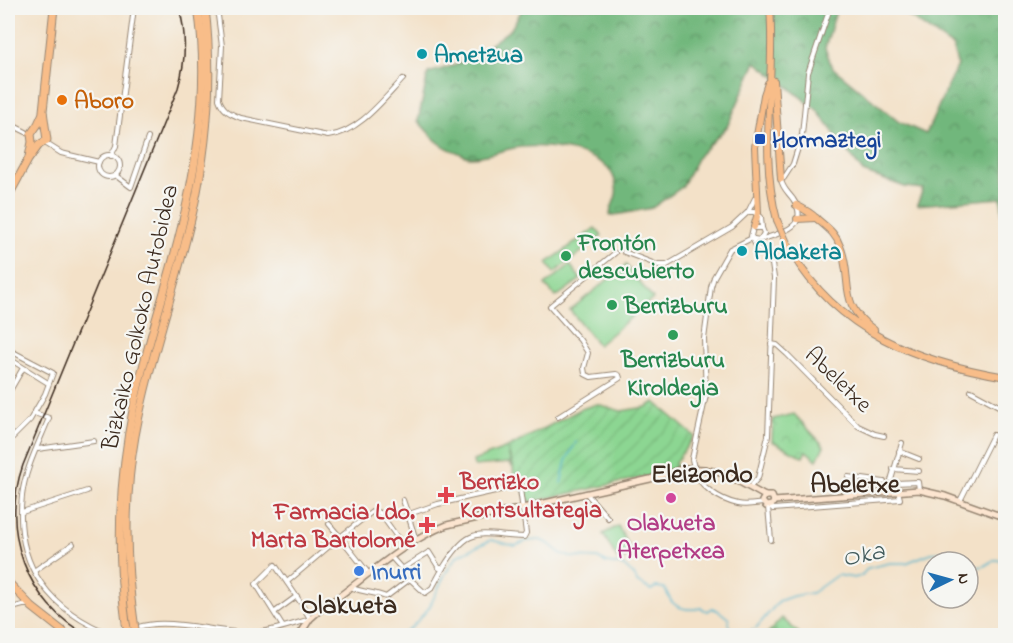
<svg xmlns="http://www.w3.org/2000/svg" width="1013" height="643" font-family="'Indie Flower',sans-serif">
	<style>
		.grass { fill: #8cd692; stroke: #648058; stroke-width: 1.5 }
		.forest { fill: url(#forest-crowns); stroke: #56704d; stroke-width: 1.5 }
		.cemetery { fill: url(#cemetery-stones); stroke: #648058; stroke-width: 1.5 }
		.park { fill: url(#park-crowns); stroke: #648058; stroke-width: 1.5 }
		.garden { fill: url(#garden-furrows); stroke: #648058; stroke-width: 1.5 }
		.lines { fill: none; stroke-linecap: round; stroke-linejoin: round }
		.stream { stroke: #4db3cc; stroke-width: 1.5 }
		.street-casing { stroke: #978673; stroke-width: 6 }
		.secondary-casing { stroke: #978673; stroke-width: 8 }
		.primary-casing { stroke: #978673; stroke-width: 8 }
		.highway-casing { stroke: #978673; stroke-width: 9 }
		.street { stroke: #fff; stroke-width: 4 }
		.secondary { stroke: #fce5d0; stroke-width: 5 }
		.primary { stroke: #f8bd89; stroke-width: 6 }
		.highway { stroke: #f8bd89; stroke-width: 7 }
		.rail { stroke: #3b2a1e; stroke-width: 1.5 }
		.primary-bridge-casing { stroke: #978673; stroke-width: 8; stroke-linecap: butt }
		.highway-bridge-casing { stroke: #978673; stroke-width: 9; stroke-linecap: butt }
		.primary-bridge { stroke: #f8bd89; stroke-width: 6 }
		.highway-bridge { stroke: #f8bd89; stroke-width: 7 }
		.culture-dot { fill: #0f9aa8; stroke: #f6f6f2; stroke-width: 2 }
		.food-dot { fill: #e8710a; stroke: #f6f6f2; stroke-width: 2 }
		.transit-dot { fill: #1a4fb4; stroke: #f6f6f2; stroke-width: 2 }
		.leisure-dot { fill: #2e9e5b; stroke: #f6f6f2; stroke-width: 2 }
		.health-dot { fill: #e0444e; stroke: #f6f6f2; stroke-width: 2 }
		.hotel-dot { fill: #d1479c; stroke: #f6f6f2; stroke-width: 2 }
		.shop-dot { fill: #3f7fe0; stroke: #f6f6f2; stroke-width: 2 }
		.labels { text-anchor: middle; stroke-width: 4.5; stroke-linejoin: round; paint-order: stroke }
		.culture-label { font-size: 24px; font-weight: bold; fill: #0d838f; stroke: #f6f6f2; text-anchor: start }
		.food-label { font-size: 24px; font-weight: bold; fill: #c56008; stroke: #f6f6f2; text-anchor: start }
		.transit-label { font-size: 24px; font-weight: bold; fill: #164399; stroke: #f6f6f2; text-anchor: start }
		.leisure-label { font-size: 24px; font-weight: bold; fill: #27864d; stroke: #f6f6f2; text-anchor: start }
		.street-label { font-size: 24px; fill: #3b2a1e; stroke: #f6f6f2 }
		.health-label { font-size: 24px; font-weight: bold; fill: #be3a42; stroke: #f6f6f2; text-anchor: start }
		.hotel-label { font-size: 24px; font-weight: bold; fill: #b23c85; stroke: #f6f6f2 }
		.shop-label { font-size: 24px; font-weight: bold; fill: #366cbe; stroke: #f6f6f2; text-anchor: start }
		.neighbourhood-label { font-size: 26px; font-weight: bold; fill: #3b2a1e; stroke: #f6f6f2 }
		.water-label { font-size: 26px; font-style: italic; fill: #415a5b; stroke: #f6f6f2 }
	</style>
	<defs>
		<pattern id="forest-crowns" width="20" height="18" patternUnits="userSpaceOnUse" patternTransform="scale(1.5)"><rect width="20" height="18" fill="#71b77c"/><path d="M2 6a3 3 0 1 1 6 0M12 15a3 3 0 1 1 6 0" fill="none" stroke="#5e9565"/></pattern>
		<pattern id="cemetery-stones" width="16" height="16" patternUnits="userSpaceOnUse" patternTransform="scale(1.5)"><rect width="16" height="16" fill="#8cd692"/><path d="M2 7V4a2 2 0 0 1 4 0v3zM10 15v-3a2 2 0 0 1 4 0v3z" fill="#7ab87d"/></pattern>
		<pattern id="park-crowns" width="20" height="18" patternUnits="userSpaceOnUse" patternTransform="scale(1.5)"><rect width="20" height="18" fill="#8cd692"/><path d="M2 6a3 3 0 1 1 6 0M12 15a3 3 0 1 1 6 0" fill="none" stroke="#7ab87d"/></pattern>
		<pattern id="garden-furrows" width="10" height="10" patternUnits="userSpaceOnUse" patternTransform="scale(1.5)"><rect width="10" height="10" fill="#8cd692"/><path d="M-1 1l2-2M0 10L10 0M9 11l2-2" fill="none" stroke="#7ab87d"/></pattern>
	</defs>
	<rect width="100%" height="100%" fill="#f6f6f2"/>
	<filter id="ink" filterUnits="userSpaceOnUse"><feTurbulence type="fractalNoise" baseFrequency=".0167" numOctaves="2"/><feDisplacementMap in="SourceGraphic" scale="12" xChannelSelector="R" yChannelSelector="G"/><feConvolveMatrix kernelMatrix="1 2 1 2 8 2 1 2 1" color-interpolation-filters="sRGB"/></filter>
	<filter id="wash" filterUnits="userSpaceOnUse"><feTurbulence type="fractalNoise" baseFrequency=".008" numOctaves="4" result="noise"/><feDisplacementMap in="SourceGraphic" scale="24" xChannelSelector="R" yChannelSelector="G"/><feGaussianBlur stdDeviation="1.35" result="paint"/><feColorMatrix in="noise" values="0 0 0 0 0 0 0 0 0 0 0 0 0 0 0 0 0 1.4 0 .05"/><feComposite in="paint" operator="in"/></filter>
	<g filter="url(#wash)">
		<rect width="100%" height="100%" fill="#f3e1c8"/>
		<g class="grass">
			<polygon points="595,228 602,236 554,273 547,263"/>
			<polygon points="570,265 581,279 556,297 545,285"/>
			<polygon points="626,265 653,299 598,345 570,310"/>
			<polygon points="507,448 512,467 509,463 474,466 473,461"/>
			<polygon points="618,526 633,553 622,560 618,560 603,534"/>
		</g>
		<path class="forest" d="M 523,8 L 837,8 L 825,48 L 832,67 L 899,122 L 926,134 L 957,65 L 953,47 L 897,8 L 1005,8 L 1005,222 L 1003,221 L 1001,198 L 917,205 L 923,189 L 905,187 L 863,172 L 817,110 L 756,62 L 727,127 L 699,155 L 682,187 L 652,208 L 610,216 C 610,203 620,199 615,181 C 607,150 546,145 521,147 C 505,148 485,158 470,157 C 467,157 461,154 457,152 C 438,146 432,136 418,121 L 428,73 L 456,65 L 485,48 L 511,29 Z"/>
		<polygon class="cemetery" points="782,618 801,635 802,635 766,635"/>
		<polygon class="park" points="794,414 824,446 817,460 806,451 803,457 772,441 773,419"/>
		<path class="garden" d="M 655,402 L 694,436 L 675,463 L 677,467 L 659,474 L 530,502 C 522,495 526,484 514,480 L 513,465 L 507,448 L 581,409 L 597,404 L 621,411 L 646,407 Z"/>
		<g class="lines">
			<g class="stream">
				<polyline points="575,444 576,442"/>
				<polyline points="561,483 566,461 574,446"/>
				<polyline points="968,569 984,566 994,560 1002,560 1006,562"/>
				<polyline points="756,628 779,601 793,596 812,593 837,575 854,578 861,576 868,568 890,563 906,563 931,553 945,552 952,562"/>
				<path d="M 398,636 L 412,627 L 429,608 L 445,574 L 457,556 L 491,540 L 515,546 L 527,541 L 540,540 L 549,544 L 560,553 L 570,557 L 597,558 L 607,563 L 624,566 L 635,576 L 637,582 L 651,590 L 656,587 L 664,588 C 668,593 668,597 672,602 C 680,610 692,610 701,608 L 707,611 L 712,608 L 719,611 L 729,619 L 729,627 L 737,634 L 748,633 L 753,630"/>
			</g>
		</g>
	</g>
	<g filter="url(#ink)">
		<g class="lines">
			<defs>
				<g id="street">
					<path d="M 217,8 L 222,46 L 219,99 C 223,111 231,114 241,118 L 328,136 C 358,133 383,100 403,79"/>
					<polyline points="8,123 26,132"/>
					<polyline points="45,143 61,153 99,162"/>
					<circle cx="109" cy="166" r="11"/>
					<polyline points="111,156 116,146 134,8"/>
					<polyline points="115,175 131,187 148,138"/>
					<polyline points="748,212 755,198"/>
					<path d="M 763,239 C 782,233 811,226 793,199 C 788,192 782,188 781,179 L 784,178 L 793,164 L 802,135 L 808,73 L 830,8"/>
					<polyline points="624,252 658,265 667,265 732,227 748,212 754,212 761,217 762,228"/>
					<polyline points="771,344 777,345 787,354 858,426 875,434 884,436"/>
					<polyline points="8,348 11,352 8,357"/>
					<polyline points="11,351 53,373 45,394 34,413"/>
					<polyline points="8,358 48,383"/>
					<polyline points="971,391 1006,410"/>
					<polyline points="8,394 23,368"/>
					<polyline points="558,417 620,378 619,375 616,374 591,377 585,374 584,368 588,353 580,340 550,306 615,253"/>
					<path d="M 8,442 L 30,420 L 34,413 L 49,418 C 39,443 25,469 22,496 C 14,567 51,612 115,636"/>
					<polyline points="902,443 891,480 895,483 918,482 919,490"/>
					<polyline points="38,449 94,441"/>
					<polyline points="899,451 919,459"/>
					<path d="M 693,468 C 698,486 720,500 738,504 C 746,506 755,504 763,503"/>
					<polyline points="694,468 692,459 706,395 704,339 711,287 714,277 730,249 752,238"/>
					<polyline points="893,469 919,471"/>
					<polyline points="848,477 884,482"/>
					<polyline points="750,487 758,478 768,436 774,278 772,264 756,246 751,236 753,228 762,228 764,233 760,240 754,239"/>
					<polyline points="586,493 608,518"/>
					<polyline points="403,500 408,515"/>
					<polyline points="960,501 993,435"/>
					<polyline points="770,506 773,509 900,499 898,491"/>
					<polyline points="768,507 771,540"/>
					<polyline points="22,512 87,491"/>
					<polyline points="329,524 340,537 373,511 380,513 405,548"/>
					<path d="M 392,558 L 402,569 L 429,552 L 439,568 L 443,568 C 470,524 477,535 524,537 L 526,533 L 520,489 L 518,487 L 513,487 L 438,504 L 412,513 L 408,515 L 416,540"/>
					<polyline points="34,571 73,544"/>
					<polyline points="287,582 340,537 369,574"/>
					<path d="M 353,588 C 365,593 375,592 386,597 L 410,579 L 425,593 L 432,588 L 443,568"/>
					<polyline points="8,603 12,608 23,605 28,605"/>
					<polyline points="275,612 297,596"/>
					<path d="M 120,636 C 153,611 208,632 247,633 C 268,633 290,625 310,619 L 303,606 L 275,565 L 256,584 L 283,627"/>
				</g>
				<g id="secondary">
					<polyline points="765,496 762,501 766,506 772,505 774,501"/>
					<polyline points="774,501 919,490 945,496 1006,518"/>
					<path d="M 299,636 L 310,619 L 319,611 C 360,583 400,543 447,525 L 650,479 L 685,468 L 704,469 L 725,474 L 765,496 L 772,496 L 774,501"/>
				</g>
				<g id="primary">
					<path d="M 770,8 C 776,79 758,150 777,220"/>
					<polyline points="774,81 781,179"/>
					<path d="M 796,205 C 804,209 810,212 816,218 C 826,227 835,232 840,246 C 854,280 836,303 874,330"/>
					<polyline points="797,219 816,218"/>
					<polyline points="754,227 758,213 755,147 764,95 768,83"/>
					<path d="M 791,252 C 839,332 917,362 1006,377"/>
				</g>
				<g id="highway">
					<polyline points="29,157 32,142 31,134 38,124 43,113"/>
					<polyline points="8,197 28,160 39,145 47,140 43,111 54,8"/>
					<polyline points="8,582 32,607 69,636"/>
					<path d="M 134,622 C 125,560 124,498 135,436 C 149,360 176,287 193,211 C 208,144 213,76 205,8"/>
					<path d="M 126,623 C 116,549 119,478 134,405 C 144,356 160,308 173,260 C 195,179 211,91 198,8"/>
				</g>
			</defs>
			<use href="#street" class="street-casing"/>
			<use href="#secondary" class="secondary-casing"/>
			<use href="#primary" class="primary-casing"/>
			<use href="#highway" class="highway-casing"/>
			<use href="#street" class="street"/>
			<use href="#secondary" class="secondary"/>
			<use href="#primary" class="primary"/>
			<use href="#highway" class="highway"/>
			<path class="rail" d="M 89,636 C 26,604 0,530 23,465 L 178,88 C 186,61 187,35 179,8"/>
			<defs>
				<polyline id="primary-bridge" points="777,220 791,252"/>
				<g id="highway-bridge">
					<polyline points="134,622 136,636"/>
					<polyline points="126,623 129,636"/>
				</g>
			</defs>
			<use href="#primary-bridge" class="primary-bridge-casing"/>
			<use href="#highway-bridge" class="highway-bridge-casing"/>
			<use href="#primary-bridge" class="primary-bridge"/>
			<use href="#highway-bridge" class="highway-bridge"/>
		</g>
	</g>
	<g class="culture-dot">
		<circle cx="422" cy="54" r="6"/>
		<circle cx="742" cy="251" r="6"/>
	</g>
	<circle class="food-dot" cx="62" cy="100" r="6"/>
	<rect class="transit-dot" x="754" y="133" width="12" height="12" rx="3"/>
	<g class="leisure-dot">
		<circle cx="566" cy="256" r="6"/>
		<circle cx="612" cy="305" r="6"/>
		<circle cx="673" cy="335" r="6"/>
	</g>
	<g class="health-dot">
		<path d="M443 486h6v6h6v6h-6v6h-6v-6h-6v-6h6z"/>
		<path d="M424 516h6v6h6v6h-6v6h-6v-6h-6v-6h6z"/>
	</g>
	<circle class="hotel-dot" cx="671" cy="498" r="6"/>
	<circle class="shop-dot" cx="359" cy="571" r="6"/>
	<g class="labels">
		<g class="culture-label">
			<text x="434" y="62">Ametzua</text>
			<text x="754" y="259">Aldaketa</text>
		</g>
		<g class="food-label">
			<text x="74" y="108">Aboro</text>
		</g>
		<g class="transit-label">
			<text x="772" y="147">Hormaztegi</text>
		</g>
		<g class="leisure-label">
			<text x="578" y="250">Frontón<tspan x="578" dy="28">descubierto</tspan></text>
			<text x="624" y="313">Berrizburu</text>
			<text x="673" y="367" text-anchor="middle">Berrizburu<tspan x="673" dy="28">Kiroldegia</tspan></text>
		</g>
		<g class="street-label">
			<text transform="translate(139 317) rotate(-77)" y="8">Bizkaiko Golkoko Autobidea</text>
			<text transform="translate(839 379) rotate(44)" y="8">Abeletxe</text>
		</g>
		<g class="health-label">
			<text x="460" y="489">Berrizko<tspan x="460" dy="28">Kontsultategia</tspan></text>
			<text x="415" y="519" text-anchor="end">Farmacia Ldo.<tspan x="415" dy="28">Marta Bartolomé</tspan></text>
		</g>
		<g class="hotel-label">
			<text x="671" y="530">Olakueta<tspan x="671" dy="28">Aterpetxea</tspan></text>
		</g>
		<g class="shop-label">
			<text x="371" y="579">Inurri</text>
		</g>
		<g class="neighbourhood-label">
			<text x="702" y="482">Eleizondo</text>
			<text x="855" y="492">Abeletxe</text>
			<text x="349" y="613">Olakueta</text>
		</g>
		<g class="water-label">
			<text transform="translate(863 553) rotate(-11)" y="9">Oka</text>
		</g>
	</g>
	<rect width="1013" height="643" fill="none" stroke="#f6f6f2" stroke-width="30"/>
	<g transform="translate(950 580) rotate(85)"><circle r="28" fill="#f6f6f2" stroke="#aba49d" stroke-width="1.5"/>
	<path d="M0-4.5L10 22L0 15L-10 22Z" fill="#1f6fb2"/>
	<text y="-9" font-size="16" font-weight="bold" text-anchor="middle" fill="#3b2a1e">N</text>
	</g>
</svg>
